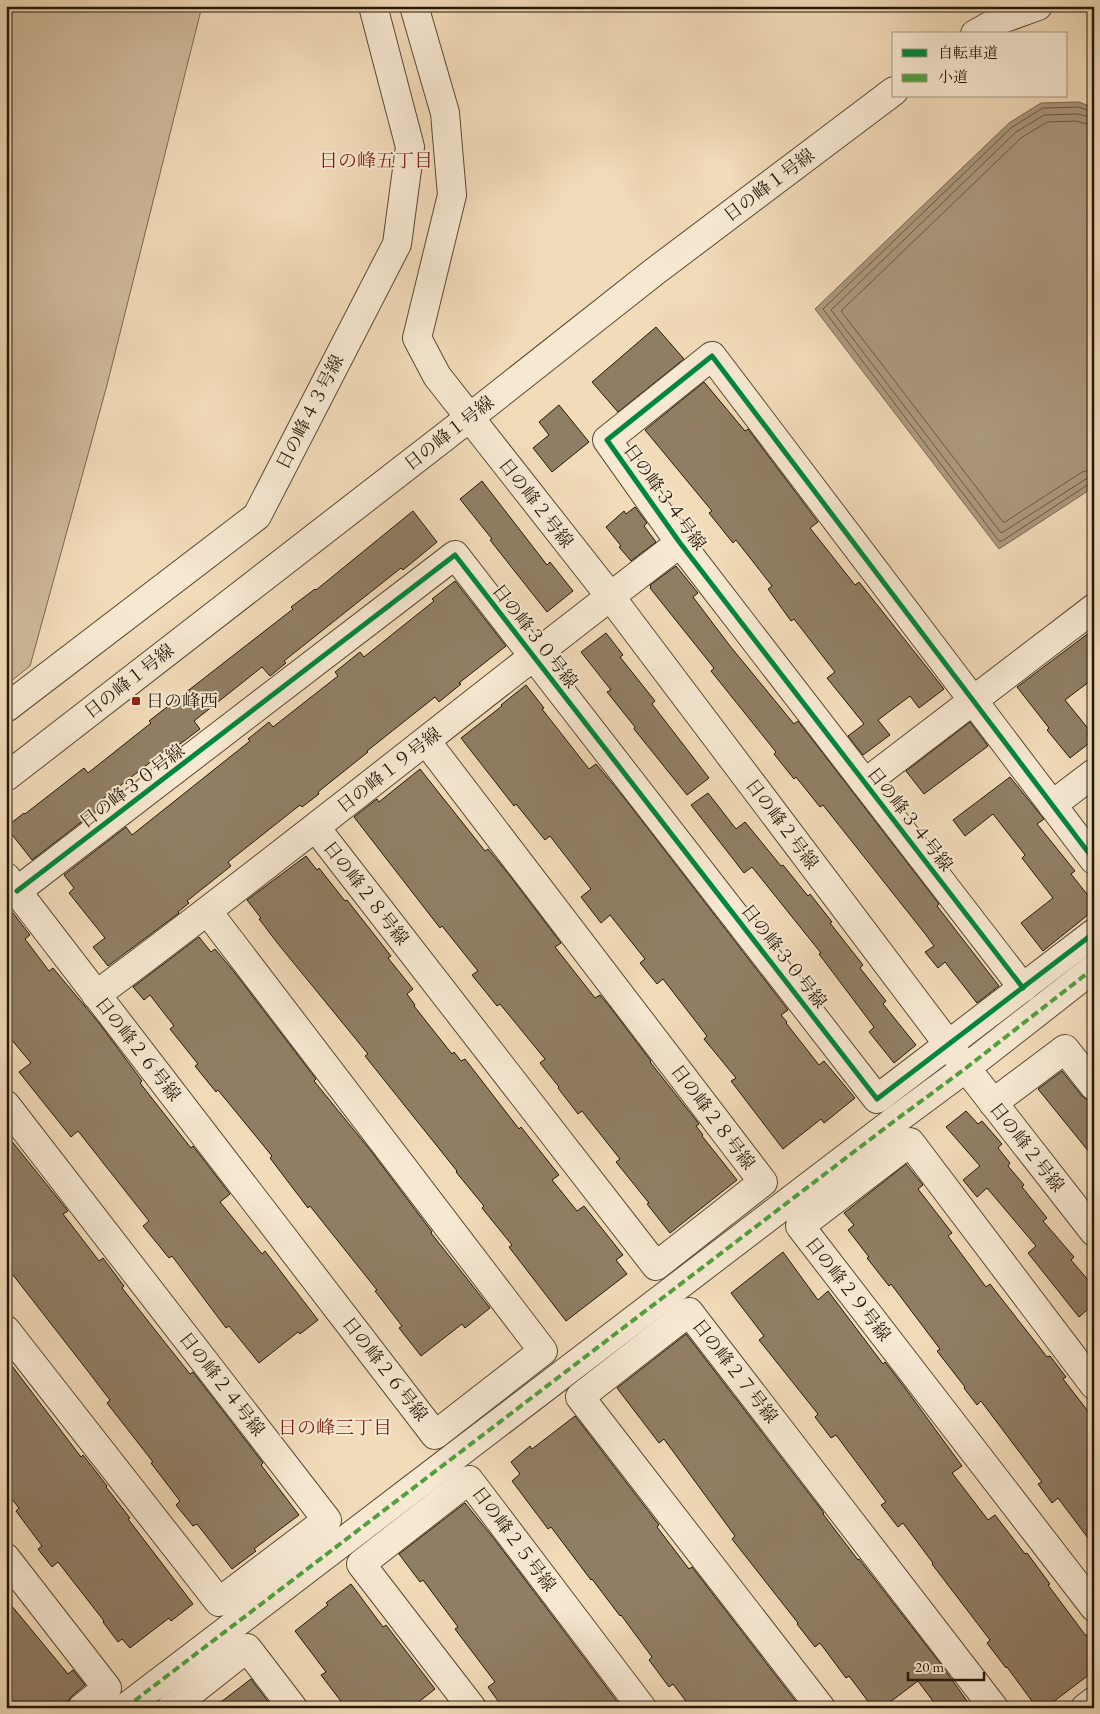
<svg xmlns="http://www.w3.org/2000/svg" width="1100" height="1714" font-family="'EB Garamond','Noto Serif JP',serif">
	<style>
		.green { fill: #cfba9b; stroke: #7a6a52 }
		.water { fill: #ac997d; stroke: #76664e }
		.lines { fill: none; stroke-linecap: round; stroke-linejoin: round }
		.shore { stroke: #685942; stroke-width: 1 }
		.building { fill: #907e64; stroke: #251908 }
		.minor-casing { stroke: #584a34; stroke-width: 30 }
		.minor { stroke: #f7e8d2; stroke-width: 28 }
		.quiet { stroke: #50a13e; stroke-width: 4; stroke-dasharray: 8 4; stroke-linecap: butt }
		.cycleway-casing { stroke: #f7e8d2; stroke-width: 8 }
		.cycleway { stroke: #00873e; stroke-width: 5 }
		.poi-dot { fill: #8f2418; stroke: #f7e8d2; stroke-width: 2 }
		.labels { text-anchor: middle; stroke-width: 4; stroke-linejoin: round; paint-order: stroke }
		.street-label { font-size: 18px; fill: #251908; stroke: #f7e8d2 }
		.poi-label { font-size: 18px; fill: #251908; stroke: #f7e8d2; text-anchor: start }
		.neighbourhood-label { font-size: 19px; fill: #7a1f14; stroke: #f7e8d2 }
	</style>
	<rect width="100%" height="100%" fill="#f2dbb9"/>
	<filter id="stains"><feTurbulence type="fractalNoise" baseFrequency=".004" numOctaves="4"/><feColorMatrix values="0 0 0 0 .2 0 0 0 0 .09 0 0 0 0 .02 0 0 0 .5 -.17"/></filter>
	<radialGradient id="worn" r=".72"><stop offset=".6" stop-color="#630" stop-opacity="0"/><stop offset="1" stop-color="#630" stop-opacity=".3"/></radialGradient>
	<polygon class="green" points="6,6 202,6 107,385 30,666 6,685"/>
	<polygon class="water" points="1079,102 1094,108 1094,487 999,549 815,309 1009,123 1041,103"/>
	<g class="lines">
		<g class="shore">
			<polyline points="1094,112 1078,107 1043,108 1012,127 823,309 999,541 1002,541 1089,484 1094,483"/>
			<polyline points="1094,118 1077,114 1044,115 1016,132 831,310 1001,533 1003,532 1086,479 1094,477"/>
			<polyline points="1094,126 1076,121 1047,122 1021,138 841,311 1003,522 1005,522 1082,472 1094,469"/>
		</g>
	</g>
	<g class="building">
		<polygon points="656,327 684,359 618,412 592,382"/>
		<polygon points="704,382 745,431 748,429 818,522 810,528 855,585 859,582 944,689 919,708 910,696 878,720 890,735 863,755 848,736 864,724 827,678 835,672 794,619 791,621 768,589 772,586 736,540 733,543 709,513 712,511 645,430"/>
		<polygon points="559,405 589,442 552,472 533,448 549,435 539,422"/>
		<polygon points="482,481 547,565 550,562 573,591 547,612 490,540 492,539 460,499"/>
		<polygon points="635,507 647,523 644,526 656,542 631,561 619,547 621,546 606,527 624,511 626,514"/>
		<polygon points="413,511 437,542 403,570 401,568 338,618 284,661 286,663 270,676 262,667 194,721 200,729 172,750 170,747 103,799 106,803 32,860 6,827 24,813 25,814 84,768 88,773 151,723 149,721 293,609 291,607 315,589 316,590"/>
		<polygon points="676,566 698,593 693,597 730,646 794,724 798,721 939,904 937,906 999,986 977,1003 945,962 938,968 925,952 934,946 926,935 823,805 820,807 796,777 794,779 774,754 776,752 711,671 714,668 650,588 651,587 650,585"/>
		<polygon points="455,581 506,646 459,683 461,684 439,702 435,697 367,751 368,752 318,792 319,794 302,807 300,805 228,862 231,866 187,901 189,903 178,912 179,913 108,966 93,947 105,938 69,893 74,888 64,875 126,827 132,835 250,741 248,739 269,722 273,727 338,676 335,672 360,652 364,657 434,601 432,599"/>
		<polygon points="1094,629 1094,678 1065,700 1090,731 1087,734 1092,741 1070,758 1047,730 1049,728 1017,687"/>
		<polygon points="606,633 623,655 620,657 655,701 652,704 709,778 687,795 634,729 635,727 607,692 611,690 581,652"/>
		<polygon points="526,685 544,708 542,709 589,769 596,764 622,795 788,1010 781,1015 787,1022 786,1023 819,1065 824,1061 855,1098 824,1123 821,1119 783,1149 731,1081 736,1078 704,1039 707,1036 663,979 657,984 640,963 645,959 610,915 601,923 581,897 591,889 550,836 545,840 516,804 514,806 461,738 502,706 501,705"/>
		<polygon points="970,722 988,746 924,794 906,771"/>
		<polygon points="420,769 485,851 488,849 510,876 561,943 555,947 595,998 600,995 610,1007 651,1061 650,1062 699,1124 696,1126 703,1135 702,1136 737,1180 670,1233 647,1204 649,1203 616,1162 620,1159 582,1111 578,1114 558,1088 559,1087 540,1063 545,1059 500,1004 497,1006 472,975 478,971 442,926 440,928 354,817 377,799 379,802"/>
		<polygon points="1010,777 1044,819 1037,824 1075,871 1071,874 1094,903 1094,910 1043,951 1021,923 1053,898 1022,858 1025,855 993,814 965,836 953,820"/>
		<polygon points="708,793 736,829 745,822 781,866 783,865 808,896 810,894 832,922 830,923 863,965 860,968 886,1001 883,1004 916,1045 894,1063 869,1032 874,1027 819,954 821,953 752,867 744,873 691,805"/>
		<polygon points="306,856 317,870 319,868 345,901 347,900 391,956 388,958 413,989 407,994 415,1005 414,1006 452,1054 454,1052 461,1061 465,1059 519,1129 521,1127 559,1175 552,1180 577,1211 584,1206 623,1255 616,1260 627,1274 566,1321 509,1247 512,1245 482,1208 484,1206 456,1172 457,1171 365,1056 368,1054 279,945 259,919 261,918 247,900"/>
		<polygon points="6,904 30,935 25,939 49,971 53,968 99,1023 142,1081 140,1083 191,1148 193,1146 230,1194 220,1202 262,1254 265,1251 318,1320 300,1334 298,1332 259,1363 229,1326 226,1328 172,1256 169,1258 143,1226 149,1221 78,1131 71,1137 19,1072 31,1063 6,1033"/>
		<polygon points="199,937 211,952 215,949 235,973 316,1079 314,1081 371,1151 432,1232 431,1233 490,1308 465,1328 462,1324 421,1356 399,1328 402,1326 375,1291 377,1290 310,1206 308,1208 270,1158 272,1156 218,1090 216,1092 195,1066 198,1064 170,1029 174,1026 150,995 144,1000 133,987"/>
		<polygon points="1062,1071 1082,1096 1088,1100 1094,1101 1094,1158 1038,1089"/>
		<polygon points="966,1111 978,1124 982,1121 1002,1144 998,1148 1010,1163 1008,1166 1024,1185 1022,1187 1047,1218 1043,1221 1074,1257 1071,1260 1094,1287 1094,1304 1079,1317 1028,1253 1036,1246 987,1188 977,1197 963,1180 980,1166 946,1127"/>
		<polygon points="6,1134 68,1211 63,1214 99,1261 103,1258 124,1286 122,1288 159,1335 190,1374 193,1372 263,1463 261,1465 299,1515 254,1549 256,1551 232,1569 197,1524 193,1526 176,1505 180,1501 151,1463 153,1462 107,1403 110,1400 87,1370 6,1266"/>
		<polygon points="906,1164 923,1185 918,1189 952,1233 948,1236 986,1287 990,1284 1047,1357 1050,1356 1066,1377 1063,1379 1094,1419 1094,1546 1058,1498 1052,1503 1038,1484 1042,1482 981,1401 977,1405 964,1388 965,1387 937,1351 940,1349 891,1284 889,1286 867,1258 869,1257 848,1230 854,1225 844,1213"/>
		<polygon points="783,1252 818,1300 828,1291 883,1364 885,1362 905,1388 962,1466 952,1473 988,1520 995,1515 1025,1554 1027,1553 1050,1584 1048,1585 1086,1636 1094,1630 1094,1671 1045,1708 1037,1708 1007,1667 1006,1668 987,1643 990,1640 932,1564 933,1563 903,1523 898,1527 881,1505 886,1502 836,1435 831,1438 815,1417 818,1414 759,1340 764,1336 731,1293"/>
		<polygon points="686,1334 824,1513 823,1514 858,1560 859,1559 940,1663 972,1708 938,1708 918,1681 882,1708 873,1708 849,1676 846,1678 820,1643 815,1647 797,1624 798,1623 732,1539 735,1536 664,1439 659,1443 617,1388"/>
		<polygon points="6,1358 81,1457 83,1455 107,1486 106,1487 130,1518 128,1519 193,1604 171,1621 169,1618 130,1648 122,1639 118,1642 103,1622 104,1621 58,1562 52,1567 38,1549 42,1546 16,1511 19,1508 6,1492"/>
		<polygon points="575,1416 659,1525 657,1527 689,1569 692,1567 801,1708 691,1708 673,1684 669,1687 649,1660 652,1657 621,1615 620,1616 592,1579 591,1580 551,1527 548,1529 512,1481 520,1474 511,1462 530,1446 532,1449"/>
		<polygon points="465,1503 495,1540 622,1708 503,1708 488,1687 495,1682 455,1629 458,1627 423,1580 420,1582 399,1554"/>
		<polygon points="351,1584 383,1627 386,1625 435,1689 411,1708 346,1708 321,1675 326,1672 295,1631 328,1605 326,1603"/>
		<polygon points="6,1599 68,1674 73,1670 85,1685 72,1696 63,1708 6,1708"/>
		<polygon points="251,1679 273,1708 213,1708"/>
	</g>
	<g class="lines">
		<defs>
			<g id="minor">
				<polyline points="414,6 445,113 452,195 417,338 437,376 610,596 966,1068 1094,1232"/>
				<polyline points="975,34 1002,19 1038,6"/>
				<polyline points="6,708 257,516 397,244 410,147 373,6"/>
				<polyline points="6,777 469,418 654,272 894,91"/>
				<polyline points="865,783 1094,608"/>
				<polyline points="1052,805 1094,773"/>
				<polyline points="316,828 656,1266 763,1182 426,741"/>
				<polyline points="6,877 435,1435 543,1351 208,912"/>
				<polyline points="17,891 455,555 877,1099 1094,933"/>
				<polyline points="1023,988 680,543 607,440 712,356 1094,860"/>
				<path d="M 96,995 C 294,848 484,692 680,543"/>
				<polyline points="993,1103 1065,1049 1094,1086"/>
				<polyline points="6,1105 327,1520 219,1602 6,1330"/>
				<polyline points="1094,1385 910,1142 800,1226 1094,1607"/>
				<polyline points="6,1558 107,1688 82,1708"/>
				<polyline points="125,1708 893,1122 966,1068 1094,968"/>
				<polyline points="171,1708 247,1648 293,1708"/>
				<polyline points="472,1708 361,1564 469,1480 642,1708"/>
				<polyline points="821,1708 580,1397 689,1312 994,1708"/>
				<polyline points="1085,1708 1094,1701"/>
			</g>
		</defs>
		<use href="#minor" class="minor-casing"/>
		<use href="#minor" class="minor"/>
		<polyline class="quiet" points="125,1708 893,1122 966,1068 1094,968"/>
		<defs>
			<g id="cycleway">
				<polyline points="17,891 455,555 877,1099 1094,933"/>
				<polyline points="1023,988 680,543 607,440 712,356 1094,860"/>
			</g>
		</defs>
		<use href="#cycleway" class="cycleway-casing"/>
		<use href="#cycleway" class="cycleway"/>
	</g>
	<rect class="poi-dot" x="131" y="696" width="10" height="10" rx="2.5"/>
	<g class="labels">
		<g class="street-label">
			<text transform="translate(769 185) rotate(-37)" y="6">日の峰１号線</text>
			<text transform="translate(310 412) rotate(-63)" y="6">日の峰４３号線</text>
			<text transform="translate(449 433) rotate(-38)" y="6">日の峰１号線</text>
			<text transform="translate(665 497) rotate(54)" y="6">日の峰３４号線</text>
			<text transform="translate(536 503) rotate(52)" y="6">日の峰２号線</text>
			<text transform="translate(535 636) rotate(52)" y="6">日の峰３０号線</text>
			<text transform="translate(129 681) rotate(-38)" y="6">日の峰１号線</text>
			<text transform="translate(389 770) rotate(-38)" y="6">日の峰１９号線</text>
			<text transform="translate(132 786) rotate(-37)" y="6">日の峰３０号線</text>
			<text transform="translate(910 819) rotate(52)" y="6">日の峰３４号線</text>
			<text transform="translate(782 824) rotate(53)" y="6">日の峰２号線</text>
			<text transform="translate(366 893) rotate(52)" y="6">日の峰２８号線</text>
			<text transform="translate(784 956) rotate(52)" y="6">日の峰３０号線</text>
			<text transform="translate(138 1049) rotate(52)" y="6">日の峰２６号線</text>
			<text transform="translate(713 1117) rotate(53)" y="6">日の峰２８号線</text>
			<text transform="translate(1027 1147) rotate(52)" y="6">日の峰２号線</text>
			<text transform="translate(848 1289) rotate(52)" y="6">日の峰２９号線</text>
			<text transform="translate(385 1369) rotate(52)" y="6">日の峰２６号線</text>
			<text transform="translate(735 1371) rotate(52)" y="6">日の峰２７号線</text>
			<text transform="translate(222 1384) rotate(52)" y="6">日の峰２４号線</text>
			<text transform="translate(514 1539) rotate(53)" y="6">日の峰２５号線</text>
		</g>
		<g class="poi-label">
			<text x="146" y="707">日の峰西</text>
		</g>
		<g class="neighbourhood-label">
			<text x="376" y="167">日の峰五丁目</text>
			<text x="335" y="1434">日の峰三丁目</text>
		</g>
	</g>
	<rect width="1100" height="1714" fill="none" stroke="#f2dbb9" stroke-width="25"/>
	<rect x="8" y="8" width="1085" height="1699" fill="none" stroke="#251908" stroke-width="2.5"/>
	<rect x="12" y="12" width="1075" height="1689" fill="none" stroke="#251908"/>
	<rect x="892" y="32" width="175" height="65" fill="#f7e8d2" stroke="#a39581"/>
	<rect x="902" y="49" width="25" height="8" fill="#00873e" stroke="#a39581"/>
	<text x="938" y="58" font-size="15" fill="#251908">自転車道</text>
	<rect x="902" y="74" width="25" height="8" fill="#50a13e" stroke="#a39581"/>
	<text x="938" y="82" font-size="15" fill="#251908">小道</text>
	<path d="M908 1672v8h76v-8" fill="none" stroke="#251908" stroke-width="2.5"/>
	<text x="915" y="1672" font-size="15" fill="#251908" stroke="#f7e8d2" stroke-width="4" paint-order="stroke">20 m</text>
	<rect width="100%" height="100%" filter="url(#stains)"/>
	<rect width="100%" height="100%" fill="url(#worn)"/>
</svg>
